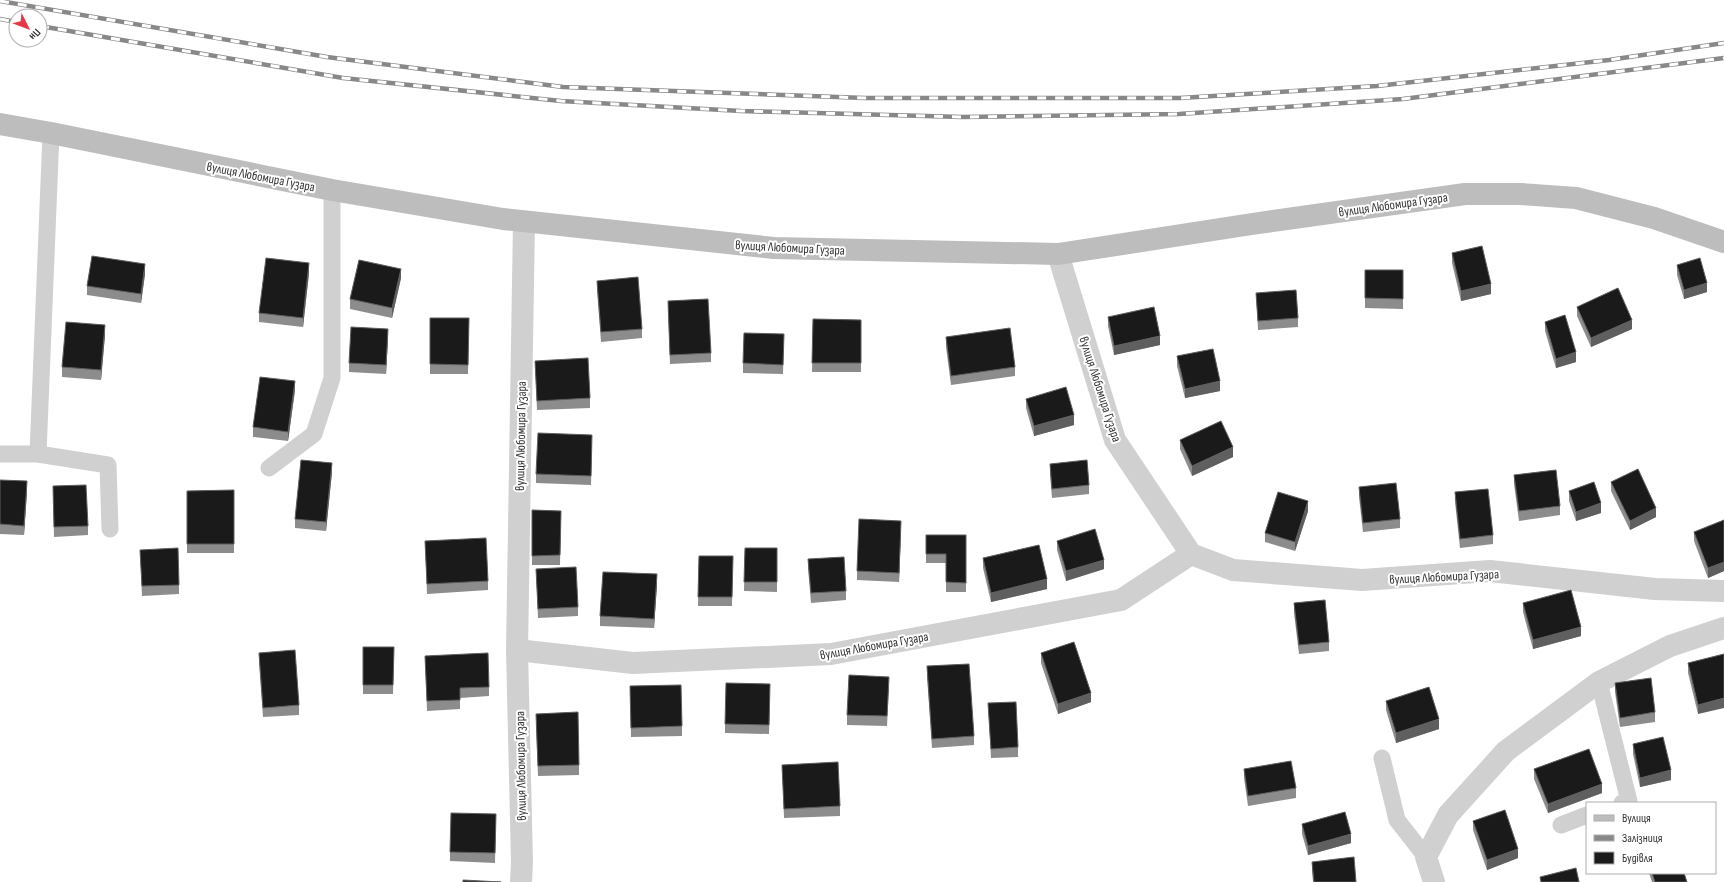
<svg xmlns="http://www.w3.org/2000/svg" width="1724" height="882" font-family="'Sofia Sans Condensed',sans-serif">
	<style>
		.lines { fill: none; stroke-linecap: round; stroke-linejoin: round }
		.lane { stroke: #d0d0d0; stroke-width: 17 }
		.street { stroke: #d0d0d0; stroke-width: 22 }
		.secondary { stroke: #bdbdbd; stroke-width: 22 }
		.rail-casing { stroke: #888; stroke-width: 4.5 }
		.rail { stroke: #fff; stroke-width: 3; stroke-dasharray: 9; stroke-linecap: butt }
		.wall { fill: #8c8c8c }
		.shaded-wall { fill: #5f5f5f }
		.building { fill: #1a1a1a; stroke: #5f5f5f }
		.labels { text-anchor: middle; stroke-width: 4; stroke-linejoin: round; paint-order: stroke }
		.street-label { font-size: 13px; fill: #333; stroke: #fff }
	</style>
	<rect width="100%" height="100%" fill="#fff"/>
	<g class="lines">
		<g class="lane">
			<polyline points="0,454 38,454 108,465 110,529"/>
			<polyline points="38,454 51,133"/>
			<polyline points="269,468 314,434 332,378 332,190"/>
			<polyline points="1599,682 1629,801 1622,803"/>
			<polyline points="1382,758 1397,820 1426,857"/>
			<polyline points="1561,825 1587,815"/>
		</g>
		<g class="street">
			<polyline points="1058,254 1115,440 1191,554 1233,570 1362,580 1490,571 1655,589 1724,591"/>
			<polyline points="517,650 633,663 831,654 1121,600 1191,554"/>
			<polyline points="521,882 522,862 517,650 524,222"/>
			<polyline points="1434,882 1426,857 1448,815 1506,751 1599,682 1670,646 1724,628"/>
		</g>
		<polyline class="secondary" points="0,124 51,133 332,190 503,219 774,248 1058,254 1252,224 1465,194 1521,194 1576,198 1654,218 1724,242"/>
		<defs>
			<g id="rail">
				<polyline points="0,1 327,57 563,87 865,98 1180,98 1377,86 1609,60 1724,43"/>
				<polyline points="0,19 16,22"/>
				<polyline points="40,26 343,78 561,101 741,111 962,117 1179,114 1403,99 1724,58"/>
			</g>
		</defs>
		<use href="#rail" class="rail-casing"/>
		<use href="#rail" class="rail"/>
	</g>
	<g class="wall">
		<polygon points="1452,253 1491,294 1461,301 1452,263"/>
		<polygon points="1677,265 1707,292 1684,299 1677,275"/>
		<polygon points="1365,270 1403,270 1403,309 1365,308"/>
		<polygon points="309,273 303,327 259,322 259,313"/>
		<polygon points="145,274 141,303 87,295 87,286"/>
		<polygon points="401,278 392,318 350,309 350,299"/>
		<polygon points="597,281 642,329 642,338 601,342 597,290"/>
		<polygon points="1256,293 1298,318 1298,327 1258,330"/>
		<polygon points="668,301 711,353 711,362 670,364"/>
		<polygon points="1577,307 1632,329 1591,347 1577,316"/>
		<polygon points="1108,317 1160,345 1114,355 1108,326"/>
		<polygon points="430,318 469,318 468,374 430,374"/>
		<polygon points="813,319 861,320 861,372 812,372"/>
		<polygon points="1545,322 1576,362 1556,368 1545,331"/>
		<polygon points="784,334 783,374 743,373 743,363"/>
		<polygon points="105,335 101,380 62,377 62,367"/>
		<polygon points="946,337 1015,367 1015,376 951,385 946,347"/>
		<polygon points="388,338 386,374 349,372 349,363"/>
		<polygon points="1177,356 1220,391 1185,398 1177,366"/>
		<polygon points="535,361 590,398 590,408 537,410"/>
		<polygon points="295,390 288,441 253,437 253,427"/>
		<polygon points="1026,399 1074,425 1034,436 1026,408"/>
		<polygon points="1180,440 1233,457 1192,476 1180,449"/>
		<polygon points="592,444 591,485 536,483 536,474"/>
		<polygon points="1050,464 1089,485 1089,494 1052,498 1050,474"/>
		<polygon points="332,472 326,531 295,528 295,519"/>
		<polygon points="1514,475 1560,506 1560,515 1519,521 1514,484"/>
		<polygon points="0,480 27,491 24,535 0,534"/>
		<polygon points="1611,482 1656,517 1630,530 1611,491"/>
		<polygon points="53,486 88,526 88,535 54,537"/>
		<polygon points="1359,487 1400,519 1400,528 1363,532 1359,497"/>
		<polygon points="234,490 234,553 187,553 187,491"/>
		<polygon points="1569,491 1601,513 1576,521 1569,501"/>
		<polygon points="1455,492 1493,535 1493,544 1460,548 1455,502"/>
		<polygon points="532,510 561,511 560,565 532,565"/>
		<polygon points="1308,511 1295,551 1265,542 1265,533"/>
		<polygon points="1724,520 1724,571 1708,578 1694,541 1694,532"/>
		<polygon points="901,530 899,582 857,580 857,571"/>
		<polygon points="926,535 966,535 966,592 946,592 946,563 926,563"/>
		<polygon points="425,541 488,581 488,590 427,594"/>
		<polygon points="1057,541 1104,569 1066,581 1057,550"/>
		<polygon points="745,548 777,548 777,592 744,591"/>
		<polygon points="140,550 179,585 179,594 142,596"/>
		<polygon points="699,556 733,556 732,606 698,606"/>
		<polygon points="983,558 1047,589 991,602 983,568"/>
		<polygon points="808,559 846,591 846,600 811,603 808,568"/>
		<polygon points="536,569 578,607 578,616 538,618"/>
		<polygon points="657,584 654,628 600,626 600,616"/>
		<polygon points="1294,603 1329,642 1329,651 1299,654 1294,613"/>
		<polygon points="1523,603 1581,636 1533,649 1523,612"/>
		<polygon points="363,647 394,647 393,694 363,694"/>
		<polygon points="259,653 299,705 299,715 263,717 259,662"/>
		<polygon points="1041,653 1091,702 1058,714 1041,663"/>
		<polygon points="1724,654 1698,714 1688,673 1688,663"/>
		<polygon points="425,656 489,687 489,696 460,698 460,709 427,711"/>
		<polygon points="927,666 974,736 974,745 932,748 927,676"/>
		<polygon points="1615,683 1655,712 1655,722 1620,727 1615,692"/>
		<polygon points="630,686 682,726 682,736 631,737"/>
		<polygon points="889,686 887,726 847,725 847,715"/>
		<polygon points="770,694 769,734 725,733 725,724"/>
		<polygon points="1386,701 1439,729 1396,743 1386,710"/>
		<polygon points="988,703 1018,747 1018,757 991,758"/>
		<polygon points="536,723 579,765 579,775 538,776"/>
		<polygon points="1633,744 1671,780 1640,787 1633,754"/>
		<polygon points="782,765 840,806 840,816 784,818"/>
		<polygon points="1244,769 1296,788 1296,798 1248,806 1244,778"/>
		<polygon points="1534,769 1602,793 1548,813 1534,779"/>
		<polygon points="496,814 495,863 450,861 450,852"/>
		<polygon points="1473,821 1518,858 1487,870 1473,830"/>
		<polygon points="1302,824 1351,843 1308,855 1302,834"/>
		<polygon points="1312,862 1356,882 1313,882 1312,871"/>
		<polygon points="1649,873 1684,873 1687,882 1652,882"/>
	</g>
	<g class="shaded-wall">
		<polygon points="309,263 309,273 303,327 303,318"/>
		<polygon points="145,264 145,274 141,303 141,294"/>
		<polygon points="401,269 401,278 392,318 392,308"/>
		<polygon points="1707,283 1707,292 1684,299 1684,290"/>
		<polygon points="1491,284 1491,294 1461,301 1461,291"/>
		<polygon points="1632,320 1632,329 1591,347 1591,338"/>
		<polygon points="105,325 105,335 101,380 101,370"/>
		<polygon points="388,329 388,338 386,374 386,365"/>
		<polygon points="1160,336 1160,345 1114,355 1114,346"/>
		<polygon points="1576,352 1576,362 1556,368 1556,359"/>
		<polygon points="295,381 295,390 288,441 288,432"/>
		<polygon points="1220,381 1220,391 1185,398 1185,389"/>
		<polygon points="1074,415 1074,425 1034,436 1034,426"/>
		<polygon points="1233,447 1233,457 1192,476 1192,466"/>
		<polygon points="332,463 332,472 326,531 326,522"/>
		<polygon points="27,481 27,491 24,535 24,526"/>
		<polygon points="1308,501 1308,511 1295,551 1295,542"/>
		<polygon points="1601,503 1601,513 1576,521 1576,512"/>
		<polygon points="1656,508 1656,517 1630,530 1630,521"/>
		<polygon points="901,521 901,530 899,582 899,573"/>
		<polygon points="1104,560 1104,569 1066,581 1066,571"/>
		<polygon points="1724,562 1724,571 1708,578 1708,568"/>
		<polygon points="657,574 657,584 654,628 654,619"/>
		<polygon points="1047,579 1047,589 991,602 991,593"/>
		<polygon points="1581,627 1581,636 1533,649 1533,640"/>
		<polygon points="1091,693 1091,702 1058,714 1058,704"/>
		<polygon points="1724,698 1724,708 1698,714 1698,705"/>
		<polygon points="1439,719 1439,729 1396,743 1396,733"/>
		<polygon points="1671,770 1671,780 1640,787 1640,778"/>
		<polygon points="1602,784 1602,793 1548,813 1548,804"/>
		<polygon points="1351,834 1351,843 1308,855 1308,846"/>
		<polygon points="1518,849 1518,858 1487,870 1487,860"/>
	</g>
	<g class="building">
		<polygon points="1482,246 1491,284 1461,291 1452,253"/>
		<polygon points="92,256 145,264 141,294 87,286"/>
		<polygon points="266,258 309,263 303,318 259,313"/>
		<polygon points="1700,258 1707,283 1684,290 1677,265"/>
		<polygon points="359,260 401,269 392,308 350,299"/>
		<polygon points="1365,270 1403,270 1403,299 1365,298"/>
		<polygon points="638,277 642,329 601,332 597,281"/>
		<polygon points="1618,288 1632,320 1591,338 1577,307"/>
		<polygon points="1296,290 1298,318 1258,321 1256,293"/>
		<polygon points="708,299 711,353 670,355 668,301"/>
		<polygon points="1154,307 1160,336 1114,346 1108,317"/>
		<polygon points="1565,315 1576,352 1556,359 1545,322"/>
		<polygon points="430,318 469,318 468,365 430,364"/>
		<polygon points="813,319 861,320 861,363 812,363"/>
		<polygon points="66,322 105,325 101,370 62,367"/>
		<polygon points="351,327 388,329 386,365 349,363"/>
		<polygon points="1010,328 1015,367 951,376 946,337"/>
		<polygon points="744,333 784,334 783,365 743,363"/>
		<polygon points="1213,349 1220,381 1185,389 1177,356"/>
		<polygon points="588,358 590,398 537,401 535,361"/>
		<polygon points="260,377 295,381 288,432 253,427"/>
		<polygon points="1066,387 1074,415 1034,426 1026,399"/>
		<polygon points="1221,421 1233,447 1192,466 1180,440"/>
		<polygon points="538,433 592,435 591,476 536,474"/>
		<polygon points="301,460 332,463 326,522 295,519"/>
		<polygon points="1087,460 1089,485 1052,489 1050,464"/>
		<polygon points="1638,469 1656,508 1630,521 1611,482"/>
		<polygon points="1556,470 1560,506 1519,511 1514,475"/>
		<polygon points="0,480 27,481 24,526 0,524"/>
		<polygon points="1594,482 1601,503 1576,512 1569,491"/>
		<polygon points="1396,483 1400,519 1363,523 1359,487"/>
		<polygon points="86,485 88,526 54,527 53,486"/>
		<polygon points="1488,489 1493,535 1460,539 1455,492"/>
		<polygon points="234,490 234,544 187,544 187,491"/>
		<polygon points="1278,492 1308,501 1295,542 1265,533"/>
		<polygon points="532,510 561,511 560,555 532,556"/>
		<polygon points="859,519 901,521 899,573 857,571"/>
		<polygon points="1724,520 1724,562 1708,568 1694,532"/>
		<polygon points="1095,529 1104,560 1066,571 1057,541"/>
		<polygon points="926,535 966,535 966,583 946,582 946,554 926,554"/>
		<polygon points="486,538 488,581 427,584 425,541"/>
		<polygon points="1039,545 1047,579 991,593 983,558"/>
		<polygon points="178,548 179,585 142,586 140,550"/>
		<polygon points="745,548 777,548 777,582 744,582"/>
		<polygon points="699,556 733,556 732,597 698,597"/>
		<polygon points="844,557 846,591 811,593 808,559"/>
		<polygon points="576,567 578,607 538,609 536,569"/>
		<polygon points="603,572 657,574 654,619 600,616"/>
		<polygon points="1571,590 1581,627 1533,640 1523,603"/>
		<polygon points="1325,600 1329,642 1299,645 1294,603"/>
		<polygon points="1074,642 1091,693 1058,704 1041,653"/>
		<polygon points="363,647 394,647 393,685 363,685"/>
		<polygon points="295,650 299,705 263,708 259,653"/>
		<polygon points="488,653 489,687 460,688 460,700 427,701 425,656"/>
		<polygon points="1724,654 1724,698 1698,705 1688,663"/>
		<polygon points="969,664 974,736 932,739 927,666"/>
		<polygon points="849,675 889,677 887,716 847,715"/>
		<polygon points="1651,678 1655,712 1620,718 1615,683"/>
		<polygon points="726,683 770,684 769,725 725,724"/>
		<polygon points="681,685 682,726 631,728 630,686"/>
		<polygon points="1429,687 1439,719 1396,733 1386,701"/>
		<polygon points="1016,702 1018,747 991,749 988,703"/>
		<polygon points="578,712 579,765 538,766 536,714"/>
		<polygon points="1663,737 1671,770 1640,778 1633,744"/>
		<polygon points="1589,749 1602,784 1548,804 1534,769"/>
		<polygon points="1291,761 1296,788 1248,796 1244,769"/>
		<polygon points="838,762 840,806 784,809 782,765"/>
		<polygon points="1505,810 1518,849 1487,860 1473,821"/>
		<polygon points="1345,812 1351,834 1308,846 1302,824"/>
		<polygon points="451,813 496,814 495,853 450,852"/>
		<polygon points="1354,857 1356,882 1314,882 1312,862"/>
		<polygon points="1576,868 1579,882 1541,882 1540,877"/>
		<polygon points="1652,873 1684,873 1687,882 1655,882"/>
		<polygon points="463,880 501,882 463,882"/>
	</g>
	<g class="labels">
		<g class="street-label">
			<text transform="translate(261 176) rotate(11)" y="5">вулиця Любомира Гузара</text>
			<text transform="translate(1393 204) rotate(-8)" y="5">вулиця Любомира Гузара</text>
			<text transform="translate(790 247) rotate(3)" y="5">вулиця Любомира Гузара</text>
			<text transform="translate(1101 389) rotate(72)" y="5">вулиця Любомира Гузара</text>
			<text transform="translate(520 436) rotate(-89)" y="5">вулиця Любомира Гузара</text>
			<text transform="translate(1444 576) rotate(-3)" y="5">вулиця Любомира Гузара</text>
			<text transform="translate(874 645) rotate(-10)" y="5">вулиця Любомира Гузара</text>
			<text transform="translate(520 766) rotate(-91)" y="5">вулиця Любомира Гузара</text>
		</g>
	</g>
	<rect x="1586" y="802" width="130" height="72" fill="#ffffff" stroke="#adadad"/>
	<rect x="1594" y="815" width="20" height="6" fill="#bdbdbd" stroke="#adadad"/>
	<text x="1622" y="822" font-size="12" fill="#333333">Вулиця</text>
	<rect x="1594" y="835" width="20" height="6" fill="#888888" stroke="#adadad"/>
	<text x="1622" y="842" font-size="12" fill="#333333">Залізниця</text>
	<rect x="1594" y="852" width="20" height="12" fill="#1a1a1a" stroke="#adadad"/>
	<text x="1622" y="862" font-size="12" fill="#333333">Будівля</text>
	<g transform="translate(28 28) rotate(132)"><circle r="19" fill="#ffffff" stroke="#adadad"/>
	<path d="M0-3L7 15L0 10L-7 15Z" fill="#e63946"/>
	<text y="-6" font-size="11" font-weight="bold" text-anchor="middle" fill="#333333">Пн</text>
	</g>
</svg>
